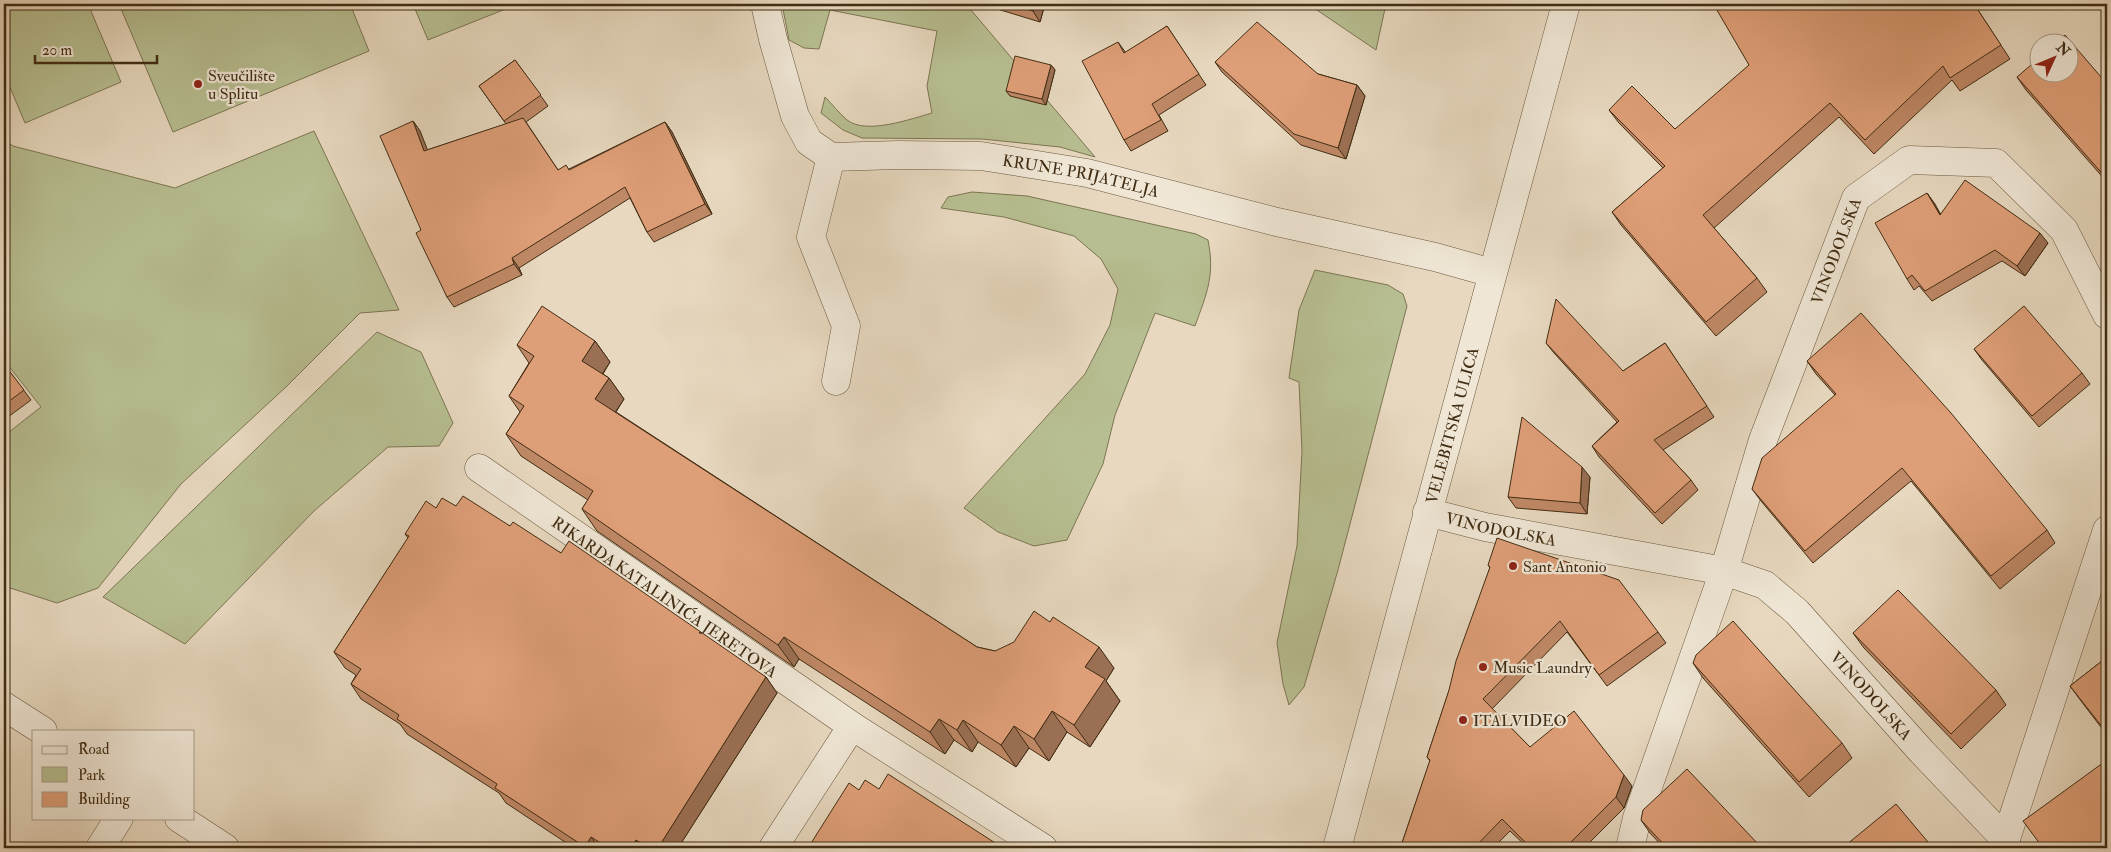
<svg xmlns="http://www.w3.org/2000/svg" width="2111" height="852" font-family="'IM FELL Double Pica',serif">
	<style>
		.green { fill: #b7be91; stroke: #7c7652 }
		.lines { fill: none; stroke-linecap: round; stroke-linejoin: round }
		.minor-casing { stroke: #6a583e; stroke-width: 29 }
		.minor { stroke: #efe6d5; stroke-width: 28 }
		.wall { fill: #bf8866; stroke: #412d13 }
		.shaded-wall { fill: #9b6f53; stroke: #412d13 }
		.building { fill: #de9e77; stroke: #412d13 }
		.poi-dot { fill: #8f2418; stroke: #efe6d5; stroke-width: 2 }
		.labels { text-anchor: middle; stroke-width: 4.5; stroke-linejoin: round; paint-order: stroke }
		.poi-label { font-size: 16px; fill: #412d13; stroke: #efe6d5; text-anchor: start }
		.street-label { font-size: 16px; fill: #412d13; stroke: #efe6d5 }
	</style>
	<rect width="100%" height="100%" fill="#e7d8bf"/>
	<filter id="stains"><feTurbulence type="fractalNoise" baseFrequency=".004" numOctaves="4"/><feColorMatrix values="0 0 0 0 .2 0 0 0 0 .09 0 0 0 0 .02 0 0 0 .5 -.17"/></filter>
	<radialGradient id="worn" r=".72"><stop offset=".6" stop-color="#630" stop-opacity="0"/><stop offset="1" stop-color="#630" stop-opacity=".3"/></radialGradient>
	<g class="green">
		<polygon points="4,4 88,4 121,82 25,123 4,73"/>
		<polygon points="119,4 350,4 369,51 173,132"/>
		<polygon points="413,4 518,4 428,40"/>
		<path d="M 782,4 L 966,4 L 1095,157 L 1060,147 L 982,139 L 862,138 L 843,130 L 821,113 L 825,97 C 832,104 839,113 847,120 C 866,135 911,119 932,113 L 927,86 L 937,31 L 830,10 L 819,49 L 804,48 L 789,40 Z"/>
		<polygon points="1308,4 1386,4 1376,50"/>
		<polygon points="314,131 399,310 360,313 287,386 181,484 98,588 57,603 4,586 4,436 41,407 4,360 4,140 13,146 175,188"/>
		<path d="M 972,192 L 1027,196 L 1196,234 L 1208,240 C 1215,275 1207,293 1195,326 L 1155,313 L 1115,415 L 1103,464 L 1067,540 L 1034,546 L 998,532 L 964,508 L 1085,374 L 1110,325 L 1118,289 L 1101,259 L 1074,236 L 1004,217 L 941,208 L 948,197 Z"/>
		<polygon points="1315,270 1388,285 1403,294 1407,306 1338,570 1304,687 1289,705 1283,684 1277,643 1297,546 1302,451 1299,382 1289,378 1299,310"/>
		<polygon points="377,332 421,352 453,423 439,446 388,447 314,511 185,644 103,597"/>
	</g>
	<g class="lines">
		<defs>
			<g id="minor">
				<path id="s1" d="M 765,4 L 773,39 L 795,116 L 809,142 L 831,157 L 899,155 L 981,156 L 1087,173 L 1277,222 L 1435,257 L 1492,273"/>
				<polyline points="831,157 811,237 846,326 836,381"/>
				<path id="s2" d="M 479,468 L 852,726 L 1043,848"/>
				<path id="s3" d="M 1427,512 L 1485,527 L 1724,571 L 1765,585 L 1797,612 L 1922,752 L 2006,840"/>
				<polyline points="4,706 43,731"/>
				<polyline points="179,818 225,848"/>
				<polyline points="100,848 119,818"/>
				<polyline points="773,848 852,726"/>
				<path id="s4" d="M 1337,848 L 1566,4"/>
				<path id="s5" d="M 1630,848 L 1637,818 L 1724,571 L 1763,440 L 1856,198 L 1909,160 L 1996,163 L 2064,230 L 2107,315"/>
				<polyline points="2003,848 2107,530"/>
			</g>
		</defs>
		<use href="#minor" class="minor-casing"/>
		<use href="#minor" class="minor"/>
	</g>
	<g class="wall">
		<polygon points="991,4 1045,4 1040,22 994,8"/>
		<polygon points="1974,4 2010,59 1960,91 1952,80 1874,154 1839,117 1714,228 1757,278 1767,292 1716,336 1621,225 1612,212 1663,168 1619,123 1609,110 1675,129"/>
		<polygon points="1167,26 1206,85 1159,115 1168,131 1131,151 1124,140 1118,42 1126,53"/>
		<polygon points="515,60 548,106 526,122 558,170 569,169 665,122 672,132 712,214 654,242 647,232 630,198 519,268 522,275 454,307 447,297 421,230 413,121 420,131 427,150 506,124 479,86"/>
		<polygon points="1215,62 1318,74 1357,85 1365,96 1346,159 1301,145 1222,72"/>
		<polygon points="1051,65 1055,70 1046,105 1010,96 1006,91"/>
		<polygon points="2017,77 2107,84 2107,182 2026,90"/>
		<polygon points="1927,193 1940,214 2048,243 2025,276 2002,261 1932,301 1919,286 1914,290 1907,279"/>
		<polygon points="595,341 610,362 603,374 609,378 624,399 616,412 977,647 995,651 1114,668 1106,681 1120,701 1090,747 1067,732 1049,761 1029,748 1016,767 978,742 972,752 954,740 945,754 799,659 794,667 597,531 582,509 588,500 521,456 506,434 520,412 509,396 529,363 517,345"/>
		<polygon points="1546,343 1623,371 1665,343 1714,417 1663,450 1691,480 1698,490 1662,524 1599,457 1592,446 1617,422 1554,353"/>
		<polygon points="1974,349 2082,373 2090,384 2039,427 1982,360"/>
		<polygon points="1807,361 2047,530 2055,543 2000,589 1911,481 1813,563 1761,501 1752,489 1835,395 1816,374"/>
		<polygon points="4,364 31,400 4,420"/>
		<polygon points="1590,477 1587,514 1516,508 1508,497"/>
		<polygon points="456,506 510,526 561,553 766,677 777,693 678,848 574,848 506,803 499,793 407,734 400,724 361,699 351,684 356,675 345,668 334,652 408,538 405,534 436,508"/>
		<polygon points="1488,565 1658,632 1666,643 1607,686 1567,632 1492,709 1530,747 1632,786 1624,808 1584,848 1528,848 1510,831 1493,848 1405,848 1402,843 1430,761 1427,757 1490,568"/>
		<polygon points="1853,633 1996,690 2006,705 1961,749 1864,648"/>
		<polygon points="2107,657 2107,735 2081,701 2070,686"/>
		<polygon points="1693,663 1842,743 1852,758 1809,797 1703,678"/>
		<polygon points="1641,820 1759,845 1761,848 1664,848 1650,833"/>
	</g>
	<g class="shaded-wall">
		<polygon points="1035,4 1045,4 1040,22 1033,11"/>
		<polygon points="1051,65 1055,70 1046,105 1042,99"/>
		<polygon points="1357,85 1365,96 1346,159 1338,148"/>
		<polygon points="413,121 420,131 432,161 424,151"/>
		<polygon points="665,122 672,132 712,214 705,204"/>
		<polygon points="1927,193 1935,204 1947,226 1940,215"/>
		<polygon points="2040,233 2048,243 2025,276 2017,266"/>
		<polygon points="512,258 519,268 522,275 514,264"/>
		<polygon points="595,341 610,362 597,382 582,361"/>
		<polygon points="609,378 624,399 610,420 595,399"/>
		<polygon points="1582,467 1590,477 1587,514 1580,503"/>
		<polygon points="784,637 799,659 794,667 778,645"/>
		<polygon points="1099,647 1114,668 1106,681 1120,701 1090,747 1074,725 1085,667"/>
		<polygon points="766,677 777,693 678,848 658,848"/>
		<polygon points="1052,711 1067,732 1049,761 1034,739"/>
		<polygon points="939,719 954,740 945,754 930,732"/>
		<polygon points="963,720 978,742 972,752 957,730"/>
		<polygon points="1014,726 1029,748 1016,767 1001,745"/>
		<polygon points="1624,775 1632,786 1624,808 1616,797"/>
		<polygon points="591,837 599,848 586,848 585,847"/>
		<polygon points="636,840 642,848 631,848"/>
	</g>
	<g class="building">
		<polygon points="1008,4 1035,4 1033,11"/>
		<polygon points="1715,4 1974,4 2001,45 1950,78 1943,66 1865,140 1830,103 1703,215 1757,278 1706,322 1612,212 1665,166 1609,110 1632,86 1675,129 1749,65 1714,5"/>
		<polygon points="1257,22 1318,74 1357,85 1338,148 1294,134 1215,62"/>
		<polygon points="1167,26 1199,74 1152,104 1161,120 1124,140 1082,61 1118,42 1124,53"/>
		<polygon points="2065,35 2107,84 2107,179 2017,77 2038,59 2038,72 2068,72 2068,42 2057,42"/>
		<polygon points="1015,56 1051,65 1042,99 1006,91"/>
		<polygon points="515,60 541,95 504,121 479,86"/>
		<polygon points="523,118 558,170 566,165 569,170 665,122 705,204 647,232 625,187 512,258 514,264 447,297 416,233 421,230 380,136 413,121 424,151"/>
		<polygon points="1965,180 2040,233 2017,266 1995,250 1925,291 1912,275 1907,279 1875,223 1927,193 1940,215"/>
		<polygon points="1556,299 1623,371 1665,343 1707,406 1654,440 1691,480 1655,513 1592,446 1619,421 1546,343"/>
		<polygon points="542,306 595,341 582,361 609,378 595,399 977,647 995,651 1014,642 1034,611 1050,622 1053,617 1099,647 1085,667 1105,679 1074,725 1052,711 1034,739 1014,726 1001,745 963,720 957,730 939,719 930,732 784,637 778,645 582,509 593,491 506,434 524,406 509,396 534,356 517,345"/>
		<polygon points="2024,306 2082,373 2032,416 1974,349"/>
		<polygon points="1861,313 1951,413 2047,530 1991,576 1902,468 1805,551 1752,489 1762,458 1836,394 1807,361"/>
		<polygon points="4,364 24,390 4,405"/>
		<polygon points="1522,417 1582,467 1580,503 1508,497"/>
		<polygon points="463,496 510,526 513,522 561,553 569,541 766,677 658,848 649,848 636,840 631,848 609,848 591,837 585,847 495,788 497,784 397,719 399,715 351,684 361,669 334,652 409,536 405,534 426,501 436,508 442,498 456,506"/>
		<polygon points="1497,538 1619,580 1658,632 1599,675 1560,621 1483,699 1530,747 1574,711 1624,775 1616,797 1565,848 1531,848 1502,819 1474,848 1407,848 1402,843 1430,760 1427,757 1449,690 1456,661 1490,567 1488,565"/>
		<polygon points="1898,590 1996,690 1951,734 1853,633"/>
		<polygon points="1733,621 1842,743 1799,782 1693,663 1696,655"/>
		<polygon points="2107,657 2107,733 2070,686"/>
		<polygon points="2107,760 2107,848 2043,848 2023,821"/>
		<polygon points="1687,769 1759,845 1757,846 1759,848 1667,848 1641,820 1643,810"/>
		<polygon points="888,774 1003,848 808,848 849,783 859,790 865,780 879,789"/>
		<polygon points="1896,804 1933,848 1849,848 1846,845"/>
	</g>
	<g class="poi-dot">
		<circle cx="198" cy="84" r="5"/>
		<circle cx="1513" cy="566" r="5"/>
		<circle cx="1483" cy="667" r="5"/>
		<circle cx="1463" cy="720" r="5"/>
	</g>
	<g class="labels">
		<g class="poi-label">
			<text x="208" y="81">Sveučilište<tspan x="208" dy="18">u Splitu</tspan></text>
			<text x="1523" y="572">Sant Antonio</text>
			<text x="1493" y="673">Music Laundry</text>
			<text x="1473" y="726">ITALVIDEO</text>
		</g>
		<g class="street-label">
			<text dy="6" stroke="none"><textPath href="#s1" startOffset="424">KRUNE PRIJATELJA</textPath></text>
			<text dy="6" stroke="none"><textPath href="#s5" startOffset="632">VINODOLSKA</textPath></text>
			<text dy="6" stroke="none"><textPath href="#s4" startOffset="438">VELEBITSKA ULICA</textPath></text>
			<text dy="6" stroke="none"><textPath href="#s3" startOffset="76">VINODOLSKA</textPath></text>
			<text dy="6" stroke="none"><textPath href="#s2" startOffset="226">RIKARDA KATALINIĆA JERETOVA</textPath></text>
			<text dy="6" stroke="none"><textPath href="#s3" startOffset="500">VINODOLSKA</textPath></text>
		</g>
	</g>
	<rect width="2111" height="852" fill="none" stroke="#e7d8bf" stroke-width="20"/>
	<rect x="5" y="5" width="2101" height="842" fill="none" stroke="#412d13" stroke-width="2.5"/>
	<rect x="10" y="10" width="2091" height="832" fill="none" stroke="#412d13"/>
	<rect x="32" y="730" width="162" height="90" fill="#efe6d5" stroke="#a99c87"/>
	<rect x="42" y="746" width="25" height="8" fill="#efe6d5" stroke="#a99c87"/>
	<text x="78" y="754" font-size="15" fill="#412d13">Road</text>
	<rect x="42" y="767" width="25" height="15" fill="#b7be91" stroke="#a99c87"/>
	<text x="78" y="780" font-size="15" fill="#412d13">Park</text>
	<rect x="42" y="792" width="25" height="15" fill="#de9e77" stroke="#a99c87"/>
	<text x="78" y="804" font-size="15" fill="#412d13">Building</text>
	<g transform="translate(2054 58) rotate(46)"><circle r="24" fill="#efe6d5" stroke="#a99c87"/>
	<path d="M0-4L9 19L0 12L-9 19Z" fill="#8f2418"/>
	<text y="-8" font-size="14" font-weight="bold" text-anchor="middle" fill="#412d13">N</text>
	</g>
	<path d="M35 55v8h122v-8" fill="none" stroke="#412d13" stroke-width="2.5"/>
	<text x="42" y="55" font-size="15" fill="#412d13" stroke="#efe6d5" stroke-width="4" paint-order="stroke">20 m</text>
	<rect width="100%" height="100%" filter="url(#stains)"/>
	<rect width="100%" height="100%" fill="url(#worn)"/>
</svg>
